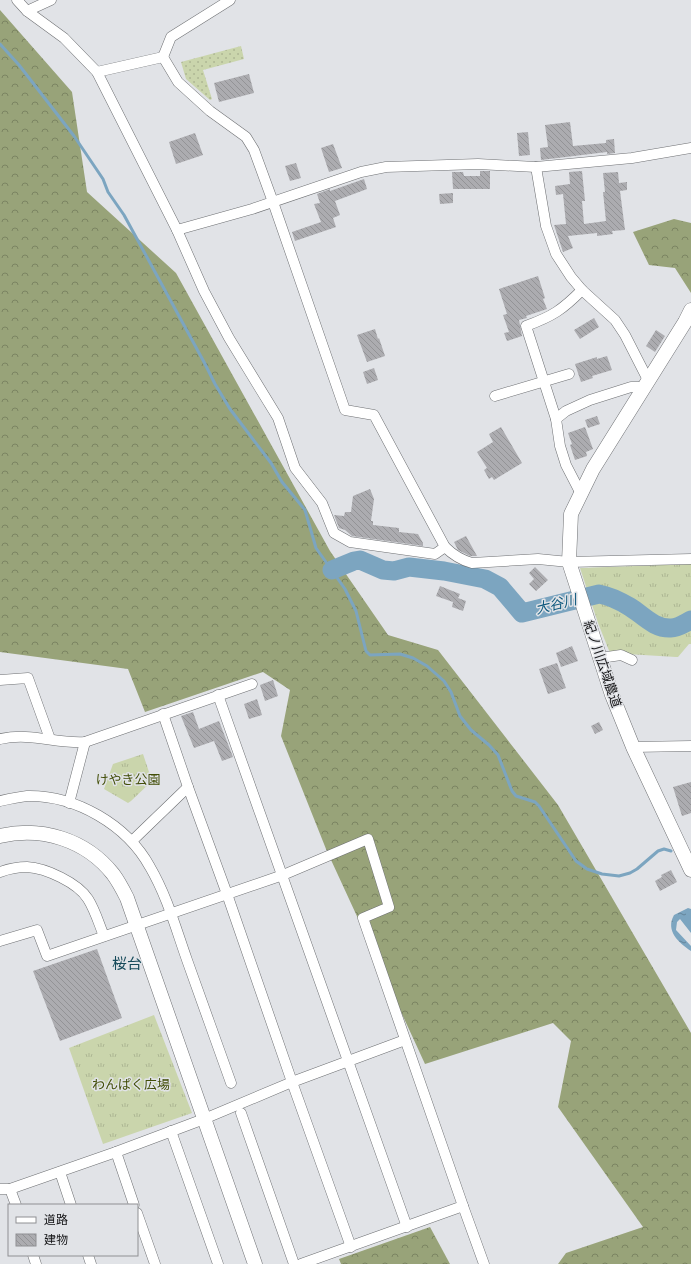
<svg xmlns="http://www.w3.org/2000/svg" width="691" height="1264" font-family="'Exo 2','Noto Sans JP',sans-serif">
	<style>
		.grass { fill: url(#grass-tufts) }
		.forest { fill: url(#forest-crowns) }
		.garden { fill: url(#garden-dots) }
		.water { fill: url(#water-ripples) }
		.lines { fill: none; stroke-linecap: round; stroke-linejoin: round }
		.stream { stroke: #7ca5c0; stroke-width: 3 }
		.river { stroke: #7ca5c0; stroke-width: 19 }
		.building { fill: url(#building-back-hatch) }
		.street-casing { stroke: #6e7073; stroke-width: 11 }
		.secondary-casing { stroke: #6e7073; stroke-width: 15 }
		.street { stroke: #fff; stroke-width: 10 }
		.secondary { stroke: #fff; stroke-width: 14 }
		.labels { text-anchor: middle; stroke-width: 3; stroke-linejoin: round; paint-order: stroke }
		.street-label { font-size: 13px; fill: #131315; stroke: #e1e3e7 }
		.park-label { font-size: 13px; fill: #424e08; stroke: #e1e3e7 }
		.water-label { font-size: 14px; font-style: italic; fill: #0f597e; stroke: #e1e3e7 }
		.quarter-label { font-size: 15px; fill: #164a5a; stroke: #e1e3e7 }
	</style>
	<defs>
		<pattern id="grass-tufts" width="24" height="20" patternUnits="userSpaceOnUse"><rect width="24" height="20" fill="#cad5ac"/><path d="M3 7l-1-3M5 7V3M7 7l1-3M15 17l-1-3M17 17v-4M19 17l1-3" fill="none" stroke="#adb693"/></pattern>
		<pattern id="forest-crowns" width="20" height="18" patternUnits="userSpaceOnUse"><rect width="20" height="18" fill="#98a379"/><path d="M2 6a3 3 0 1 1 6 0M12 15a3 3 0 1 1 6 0" fill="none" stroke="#7b8462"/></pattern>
		<pattern id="garden-dots" width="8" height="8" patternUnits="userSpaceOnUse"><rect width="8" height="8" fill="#cad5ac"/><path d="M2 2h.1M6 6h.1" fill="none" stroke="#adb693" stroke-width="1.8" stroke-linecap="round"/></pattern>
		<pattern id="water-ripples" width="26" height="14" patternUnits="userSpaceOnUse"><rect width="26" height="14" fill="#7ca5c0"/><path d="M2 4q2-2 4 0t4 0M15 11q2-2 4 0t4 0" fill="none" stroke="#64859b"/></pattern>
		<pattern id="building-back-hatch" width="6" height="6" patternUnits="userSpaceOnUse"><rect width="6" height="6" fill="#acacb0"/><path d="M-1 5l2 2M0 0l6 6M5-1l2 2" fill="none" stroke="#939396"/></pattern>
	</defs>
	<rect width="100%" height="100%" fill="#e1e3e7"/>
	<g class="grass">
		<polygon points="691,564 691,644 689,644 678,657 676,657 610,653 598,623 580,568"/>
		<polygon points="143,754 152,781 131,801 128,803 104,789 113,764"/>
		<polygon points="154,1015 192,1113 103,1144 69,1048"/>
	</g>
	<g class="forest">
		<polygon points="0,10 72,92 87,192 176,273 330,551 388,635 438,650 558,805 691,1033 691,1264 558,1264 566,1253 643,1227 558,1107 571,1041 553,1023 425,1064 326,849 281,736 290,690 263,672 145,712 128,669 0,652"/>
		<polygon points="674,219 691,223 691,293 675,268 649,265 633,232"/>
		<polygon points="430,1227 450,1264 341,1264 339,1259"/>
	</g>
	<polygon class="garden" points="241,46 244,59 203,70 212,99 210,100 186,79 181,62"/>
	<path class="water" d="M 688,908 L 691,909 L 691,933 L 680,919 L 677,922 L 676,930 L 691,946 L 691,951 C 679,943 665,931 674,915 Z"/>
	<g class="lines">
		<polyline class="stream" points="0,44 19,65 74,136 103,179 108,192 124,215 204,362 215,384 230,409 271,463 282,482 305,510 316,548 345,589 356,611 366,651 370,655 400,654 413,658 427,666 444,681 451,692 460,716 471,730 489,745 498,755 512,791 516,796 535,802 539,806 576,861 587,869 602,874 619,876 630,873 637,869 658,851 664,849 671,851"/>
		<path class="river" d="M 332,570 L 354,561 L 360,560 L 383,570 L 394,571 L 409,567 L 444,571 L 485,579 L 500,587 L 522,613 L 599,594 C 610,596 620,601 630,607 C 643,615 654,629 671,628 C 678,628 685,623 691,620"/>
	</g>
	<g class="building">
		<polygon points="249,74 254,93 219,102 214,83"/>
		<polygon points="570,122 573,146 606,143 606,140 614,139 615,153 607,154 607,152 541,160 540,148 548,147 545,125"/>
		<polygon points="528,132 530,155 519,156 517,133"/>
		<polygon points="195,133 203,155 176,164 169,142"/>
		<polygon points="333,144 342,168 329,172 321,148"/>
		<polygon points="296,163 301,178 290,181 285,166"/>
		<polygon points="480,171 490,171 490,189 453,189 452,172 463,172 464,176 480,176"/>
		<polygon points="582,171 585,201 582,201 584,224 606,221 603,192 605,192 603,173 618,172 619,183 627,182 627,190 620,191 625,230 612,231 613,234 597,236 597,233 568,236 573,248 563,252 554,225 566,224 563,194 556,195 555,186 570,184 569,172"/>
		<polygon points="364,179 367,189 335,201 340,215 333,218 336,227 295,241 292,232 321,222 314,204 320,203 317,194 330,189 330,191"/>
		<polygon points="453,193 453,203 440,204 439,194"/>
		<polygon points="538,276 545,298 543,299 547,309 526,316 527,318 519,320 522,336 507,341 504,333 509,332 503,315 507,314 499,289"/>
		<polygon points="594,318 599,327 580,339 574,330"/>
		<polygon points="375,329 378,339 379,338 385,356 367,362 357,335"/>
		<polygon points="656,330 665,336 655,352 646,346"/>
		<polygon points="607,356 612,370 592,376 593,378 581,382 575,364 597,357 597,359"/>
		<polygon points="374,368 378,380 367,384 363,372"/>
		<polygon points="597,416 600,424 588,428 585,420"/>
		<polygon points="501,427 522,463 494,480 492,477 489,479 484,470 487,468 477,452 493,442 489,434"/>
		<polygon points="585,427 593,449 586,452 587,456 575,460 570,445 572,444 568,433"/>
		<polygon points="370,489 374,499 371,521 373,521 373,525 399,528 399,532 418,534 423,543 423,546 352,536 345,530 339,528 334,515 344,516 345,512 351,512 353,496"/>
		<polygon points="466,536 477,556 470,556 458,550 454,542"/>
		<polygon points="535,567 548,580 536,591 529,584 534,579 529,573"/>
		<polygon points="440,586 460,594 458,598 466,601 463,611 452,607 453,602 436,596"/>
		<polygon points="572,646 578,661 561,667 556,653"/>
		<polygon points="557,663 566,688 548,694 539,669"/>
		<polygon points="273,680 278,696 265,701 260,685"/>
		<polygon points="257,699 262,715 249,719 244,704"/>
		<polygon points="193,712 199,729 219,721 233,757 222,761 214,741 194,748 181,716"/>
		<polygon points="599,722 603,730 595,734 591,726"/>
		<polygon points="691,782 691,813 682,816 673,787"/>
		<polygon points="671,870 677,882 660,891 655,881 662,877 661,875"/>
		<polygon points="97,949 122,1018 60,1041 33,971"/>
	</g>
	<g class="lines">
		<defs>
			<g id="street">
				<polyline points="17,0 27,11 64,38 97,72 177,230 204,291 229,338 278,418 295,468 322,503 334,533 350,542 435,554 445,547"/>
				<polyline points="27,11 51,0"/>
				<path d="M 163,57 L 178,82 L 210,111 L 246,137 L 254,150 L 273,202 L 345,410 L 374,415 L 445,547 C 453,555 461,560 472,563 L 538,559 L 569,562 L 691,559"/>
				<polyline points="163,57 171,37 230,0"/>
				<polyline points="97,72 163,57"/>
				<polyline points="536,167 546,226 556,254 571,277 582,290 615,320 625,335 648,380"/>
				<polyline points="177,230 252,209 361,172 386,167 478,164 536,167 632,158 691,148"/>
				<polyline points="495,396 569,374"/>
				<polyline points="556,419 566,411 590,400 631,387 644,387"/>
				<path d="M 581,494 L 566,465 L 560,446 L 556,419 L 526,326 C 553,316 562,310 582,290"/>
				<polyline points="600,658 621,655 632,660"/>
				<polyline points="0,680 28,678 50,739"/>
				<polyline points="218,695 407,1227"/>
				<polyline points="163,714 188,787 227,894 292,1082 351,1247"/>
				<path d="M 0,739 C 31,732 56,744 85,742 L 252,684"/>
				<polyline points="633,747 691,746"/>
				<path d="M 0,801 C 9,799 18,797 27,796 C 76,795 127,825 150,867 C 167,896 176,929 187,960 C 202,1001 216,1042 231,1083"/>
				<polyline points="69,803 85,742"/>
				<polyline points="132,841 188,787"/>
				<path d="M 0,872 C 8,869 18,867 27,867 C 46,868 78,883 88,899 C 95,910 99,924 104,936"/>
				<polyline points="0,941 37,930 47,956 283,875 368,839 389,907 363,918 463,1206 301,1264"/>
				<polyline points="241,1113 294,1264"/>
				<polyline points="171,1131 218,1264"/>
				<polyline points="116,1152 134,1205"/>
				<polyline points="60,1172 71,1205"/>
				<polyline points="0,1189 10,1189 116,1152 204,1119 292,1082 405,1040"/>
				<polyline points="10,1189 16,1205"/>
				<polyline points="463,1206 484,1264"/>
				<polyline points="137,1213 155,1264"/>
				<polyline points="33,1255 36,1264"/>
				<polyline points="88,1255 91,1264"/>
			</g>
			<g id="secondary">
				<polyline points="691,310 685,322 593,469 571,514 569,562 612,695 633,747 691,870"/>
				<path d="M 0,836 C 42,826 86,840 113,874 C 119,882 123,890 127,898 L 255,1264"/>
			</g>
		</defs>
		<use href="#street" class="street-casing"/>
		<use href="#secondary" class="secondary-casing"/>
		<use href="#street" class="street"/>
		<use href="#secondary" class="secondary"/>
	</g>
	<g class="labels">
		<g class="street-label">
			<text transform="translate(603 664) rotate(71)" y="5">紀ノ川広域農道</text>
		</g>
		<g class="park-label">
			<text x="128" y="784">けやき公園</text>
			<text x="131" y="1089">わんぱく広場</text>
		</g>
		<g class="water-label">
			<text transform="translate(556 604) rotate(-14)" y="5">大谷川</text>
		</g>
		<g class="quarter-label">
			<text x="127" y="969">桜台</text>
		</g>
	</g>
	<rect x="8" y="1204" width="130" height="52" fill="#e1e3e7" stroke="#8f9093"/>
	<rect x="16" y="1217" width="20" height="6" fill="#ffffff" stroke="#8f9093"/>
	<text x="44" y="1224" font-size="12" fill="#131315">道路</text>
	<rect x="16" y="1234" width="20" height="12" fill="url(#building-back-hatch)" stroke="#8f9093"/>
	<text x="44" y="1244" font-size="12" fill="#131315">建物</text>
</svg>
